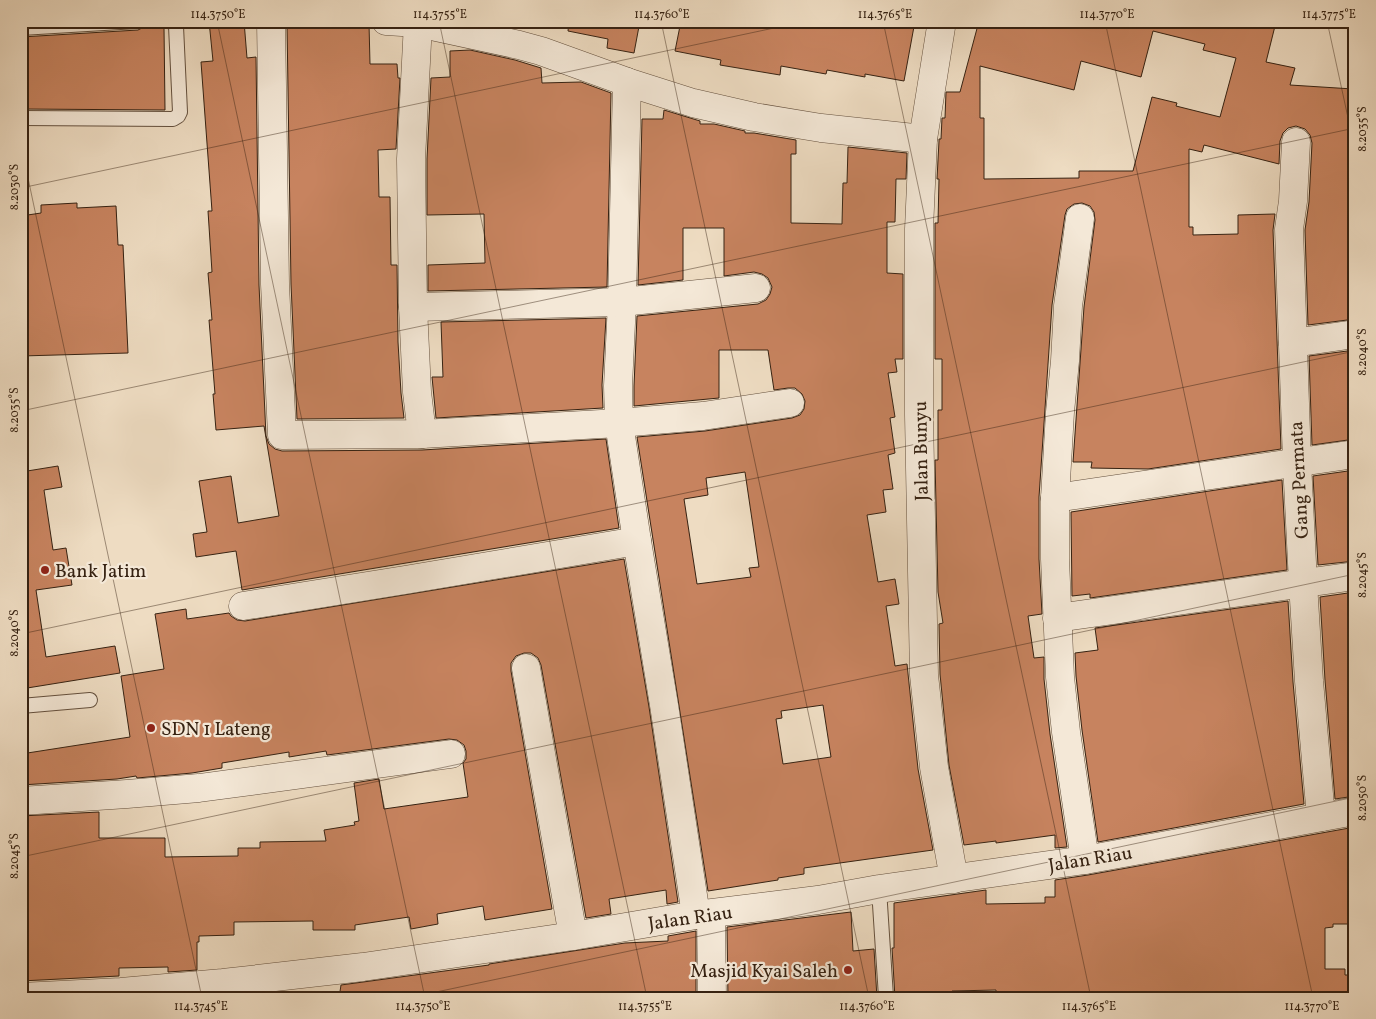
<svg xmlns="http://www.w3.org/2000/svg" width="1376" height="1019" font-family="Vollkorn,serif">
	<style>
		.building { fill: #c7835f; stroke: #362212; fill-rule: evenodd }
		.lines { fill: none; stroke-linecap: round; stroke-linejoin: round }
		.service-casing { stroke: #64503e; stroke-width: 16 }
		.minor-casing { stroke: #64503e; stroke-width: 29 }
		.service { stroke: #f4e8d7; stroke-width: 14 }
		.minor { stroke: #f4e8d7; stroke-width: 28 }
		.ticks { fill: none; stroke: #362212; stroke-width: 1; stroke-opacity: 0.45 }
		.poi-dot { fill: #8f2418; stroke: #f4e8d7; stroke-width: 2 }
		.labels { text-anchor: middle; stroke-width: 4.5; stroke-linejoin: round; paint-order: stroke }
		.street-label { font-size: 19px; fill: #362212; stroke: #f4e8d7 }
		.poi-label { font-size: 19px; fill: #362212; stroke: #f4e8d7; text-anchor: start }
		.neatline { fill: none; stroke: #362212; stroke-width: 2 }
		.ticks-label { font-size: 12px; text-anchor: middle; fill: #362212 }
	</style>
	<rect width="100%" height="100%" fill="#eedcc2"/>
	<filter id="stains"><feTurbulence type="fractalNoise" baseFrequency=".004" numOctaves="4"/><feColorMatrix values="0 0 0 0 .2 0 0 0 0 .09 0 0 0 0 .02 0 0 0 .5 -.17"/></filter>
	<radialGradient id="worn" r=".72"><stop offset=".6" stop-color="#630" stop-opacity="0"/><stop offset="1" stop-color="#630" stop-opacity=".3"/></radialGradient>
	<g class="building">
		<polygon points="209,21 244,21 247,58 256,57 259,285 266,436 269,444 275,449 282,451 422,450 606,439 619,528 242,590 236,551 196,557 193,534 207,532 199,481 231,476 238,523 279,516 264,426 216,430 213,394 215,394 209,320 212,320 208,273 212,272 208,211 212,211 201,62 213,61"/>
		<polygon points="569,21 640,21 634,53 607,48 608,39 568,31"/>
		<polygon points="681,21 915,21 904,81 865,74 865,77 827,70 826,74 781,66 780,75 720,65 721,60 675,51"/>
		<path d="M 979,21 L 1133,21 L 1144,24 L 1144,21 L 1258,21 L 1275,26 L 1266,62 L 1295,68 L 1290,85 L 1353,89 L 1350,147 L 1355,147 L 1355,319 L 1308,325 L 1305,230 L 1309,202 L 1312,143 L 1310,135 L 1305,129 L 1296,126 L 1288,128 L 1283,133 L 1280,141 L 1279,164 L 1204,145 L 1202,152 L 1189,149 L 1189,227 L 1193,227 L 1193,235 L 1238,234 L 1238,215 L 1275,214 L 1273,230 L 1281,449 L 1148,469 L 1091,468 L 1092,462 L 1073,462 L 1084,307 L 1095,220 L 1094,212 L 1090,206 L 1082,203 L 1074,204 L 1067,209 L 1065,215 L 1052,305 L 1039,497 L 1039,559 L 1042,614 L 1028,616 L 1034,658 L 1044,657 L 1044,679 L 1050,734 L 1067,847 L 1055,848 L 1055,835 L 996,843 L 996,841 L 964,845 L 949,765 L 940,674 L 939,624 L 943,623 L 938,592 L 935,460 L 938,460 L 938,410 L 942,410 L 942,359 L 935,359 L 935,223 L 938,223 L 939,179 L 937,179 L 939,141 L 939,139 L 941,139 L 942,118 L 945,118 L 946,92 L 960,92 ZM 1153,31 L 1205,44 L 1203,50 L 1236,58 L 1220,117 L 1176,106 L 1177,103 L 1152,97 L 1133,171 L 1079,171 L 1079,178 L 984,179 L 984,118 L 980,118 L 980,66 L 1074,90 L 1081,61 L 1141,77 Z"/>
		<polygon points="320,23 320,25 369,24 370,64 397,64 398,78 400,78 396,149 378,150 379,197 390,197 391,265 397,265 398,342 401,393 404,418 297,419 291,284 287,24"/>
		<polygon points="142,28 164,28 165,110 22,109 21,37 138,30"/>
		<polygon points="470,50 515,60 541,68 542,83 581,82 611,93 607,287 428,291 428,265 485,263 484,214 427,215 427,159 431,78 450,77 450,51"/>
		<path d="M 664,110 L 700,121 L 700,124 L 714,124 L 745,131 L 745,133 L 754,133 L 796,140 L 796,154 L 791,154 L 791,223 L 842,224 L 843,183 L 847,183 L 848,147 L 907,153 L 906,179 L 896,179 L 895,222 L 887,222 L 887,273 L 903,274 L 903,359 L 895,359 L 897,372 L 888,373 L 895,417 L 890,418 L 895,453 L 888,455 L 893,489 L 883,490 L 886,512 L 867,515 L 878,582 L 895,579 L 899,604 L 886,606 L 895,666 L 907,664 L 918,769 L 933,850 L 804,868 L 804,874 L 778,878 L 778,880 L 708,891 L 637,437 L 705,431 L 792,418 L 800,415 L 804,409 L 805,401 L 802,394 L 795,388 L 788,388 L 774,390 L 768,350 L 719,350 L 719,398 L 634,406 L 634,386 L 637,316 L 758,304 L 766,300 L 770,294 L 772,287 L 768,278 L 762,274 L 754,272 L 724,276 L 724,228 L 683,228 L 683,280 L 638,285 L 642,119 L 663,119 ZM 745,472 L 759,567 L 749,568 L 751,577 L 697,584 L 684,499 L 708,495 L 706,478 ZM 823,705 L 831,757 L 783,764 L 776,719 L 782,718 L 781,711 Z"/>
		<polygon points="77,203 77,208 116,206 118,245 123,245 128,353 21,356 21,216 41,213 41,205"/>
		<polygon points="606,318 602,385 603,408 436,418 432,377 443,377 441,322"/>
		<polygon points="1355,350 1355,439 1312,445 1309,356"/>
		<polygon points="58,466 62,487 44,490 53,550 66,548 72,585 36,590 46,657 115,646 120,673 21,689 21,472"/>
		<polygon points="1355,470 1355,561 1318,565 1313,476"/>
		<polygon points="1282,480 1287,570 1090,598 1090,594 1072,596 1071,512"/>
		<polygon points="624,559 649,707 678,902 667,904 666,890 609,899 611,914 586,918 541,665 538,658 531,653 524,653 516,656 511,663 511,671 552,909 485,920 483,906 437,914 438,924 411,929 409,917 355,925 355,930 313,930 313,921 234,922 234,935 199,936 199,942 197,942 197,970 168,972 168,967 119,968 119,976 21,981 21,816 99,812 99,838 165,838 165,857 238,856 238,848 260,848 260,842 326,841 324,830 355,825 354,822 359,821 354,783 379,779 384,809 468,797 463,763 466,759 466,751 464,745 457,740 449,739 327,755 326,751 289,757 289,752 222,763 222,768 192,773 137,778 136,776 117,779 21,785 21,754 130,737 121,676 164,669 155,614 186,609 187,619 229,613 231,616 237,620 245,621"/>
		<polygon points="1355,592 1355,796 1335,799 1325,680 1320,597"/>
		<polygon points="1288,601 1293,682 1304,804 1098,842 1082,730 1076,676 1075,653 1098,650 1095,628"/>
		<polygon points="1355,827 1355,924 1333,924 1333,927 1325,928 1325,969 1345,969 1345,975 1355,975 1355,997 1176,998 1176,995 1079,994 1079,998 996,998 996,990 952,991 952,998 895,998 892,948 894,948 894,903 986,890 986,904 1045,903 1045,897 1055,897 1055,880 1088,875"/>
		<polygon points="851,912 853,951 874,949 877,998 728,998 727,927"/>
		<polygon points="696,931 696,998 339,998 341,985 489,965 489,964 625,943 668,941 668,936"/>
	</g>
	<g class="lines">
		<defs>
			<g id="service">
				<polyline points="21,28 137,21"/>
				<polyline points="21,118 173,119 178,116 180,112 176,26 171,21"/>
				<polyline points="21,706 90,700"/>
				<polyline points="879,889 886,997"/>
			</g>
			<g id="minor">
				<polyline points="271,21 275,284 282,435 422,434 619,423 703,416 790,403"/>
				<polyline points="386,21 418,23 519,45 541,51 627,82 693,103 754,117 821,128 923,139"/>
				<polyline points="942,21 923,139 919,229 919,415 924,675 934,767 954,879"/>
				<polyline points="418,23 411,159 413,307 417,392 422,434"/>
				<polyline points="627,82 622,302 618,386 619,423 637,541 664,705 696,915"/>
				<polyline points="1296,142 1293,201 1289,229 1297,462 1303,583 1309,681 1321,817"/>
				<polyline points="1080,218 1068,306 1065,361 1060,412 1055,498 1055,559 1060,677 1066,732 1085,860"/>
				<polyline points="413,307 622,302 756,288"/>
				<polyline points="1293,343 1355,334"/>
				<polyline points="1055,498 1355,454"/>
				<polyline points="243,606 405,580 637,541"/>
				<polyline points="1057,618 1355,576"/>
				<polyline points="526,668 573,936"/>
				<polyline points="21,801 127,794 199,788 451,754"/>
				<polyline points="711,914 712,998"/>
				<polyline points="21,997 121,992 223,983 363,967 573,936 696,915 818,900 879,889 1085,860 1355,811"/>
			</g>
		</defs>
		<use href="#service" class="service-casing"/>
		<use href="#minor" class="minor-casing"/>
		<use href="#service" class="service"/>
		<use href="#minor" class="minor"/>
	</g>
	<path class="ticks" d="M 217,21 L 425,998M 439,21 L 647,998M 661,21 L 869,998M 883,21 L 1091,998M 1105,21 L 1313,998M 1327,21 L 1355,150M 21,145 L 202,998M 21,188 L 807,21M 21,411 L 1355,128M 21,634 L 1355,351M 21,857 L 1355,574M 408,998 L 1355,797"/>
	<g class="poi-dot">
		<circle cx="45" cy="570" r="5"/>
		<circle cx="151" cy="728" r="5"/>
		<circle cx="848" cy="970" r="5"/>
	</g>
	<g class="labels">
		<g class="street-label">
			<text transform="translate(920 451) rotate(-91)" y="7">Jalan Bunyu</text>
			<text transform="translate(1298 480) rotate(-93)" y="7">Gang Permata</text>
			<text transform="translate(1090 858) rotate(-9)" y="7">Jalan Riau</text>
			<text transform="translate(690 917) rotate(-8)" y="7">Jalan Riau</text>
		</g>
		<g class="poi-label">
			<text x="55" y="577">Bank Jatim</text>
			<text x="161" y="735">SDN 1 Lateng</text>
			<text x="838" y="977" text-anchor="end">Masjid Kyai Saleh</text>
		</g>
	</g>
	<rect width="1376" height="1019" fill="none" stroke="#eedcc2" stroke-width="55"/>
	<rect x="28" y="28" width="1320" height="964" class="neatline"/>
	<g class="ticks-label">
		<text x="218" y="18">114.3750°E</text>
		<text x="440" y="18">114.3755°E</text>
		<text x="662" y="18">114.3760°E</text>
		<text x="885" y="18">114.3765°E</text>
		<text x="1107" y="18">114.3770°E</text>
		<text x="1329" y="18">114.3775°E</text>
		<text transform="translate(1362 129) rotate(-90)" y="4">8.2035°S</text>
		<text transform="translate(14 187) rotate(-90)" y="4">8.2030°S</text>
		<text transform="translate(1362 352) rotate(-90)" y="4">8.2040°S</text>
		<text transform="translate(14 410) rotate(-90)" y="4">8.2035°S</text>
		<text transform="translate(1362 575) rotate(-90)" y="4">8.2045°S</text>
		<text transform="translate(14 633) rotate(-90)" y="4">8.2040°S</text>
		<text transform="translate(1362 798) rotate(-90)" y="4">8.2050°S</text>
		<text transform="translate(14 856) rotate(-90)" y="4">8.2045°S</text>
		<text x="201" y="1010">114.3745°E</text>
		<text x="423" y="1010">114.3750°E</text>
		<text x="645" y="1010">114.3755°E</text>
		<text x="867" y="1010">114.3760°E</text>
		<text x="1089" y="1010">114.3765°E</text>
		<text x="1312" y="1010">114.3770°E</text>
	</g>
	<rect width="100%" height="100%" filter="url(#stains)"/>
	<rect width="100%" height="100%" fill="url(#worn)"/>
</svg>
